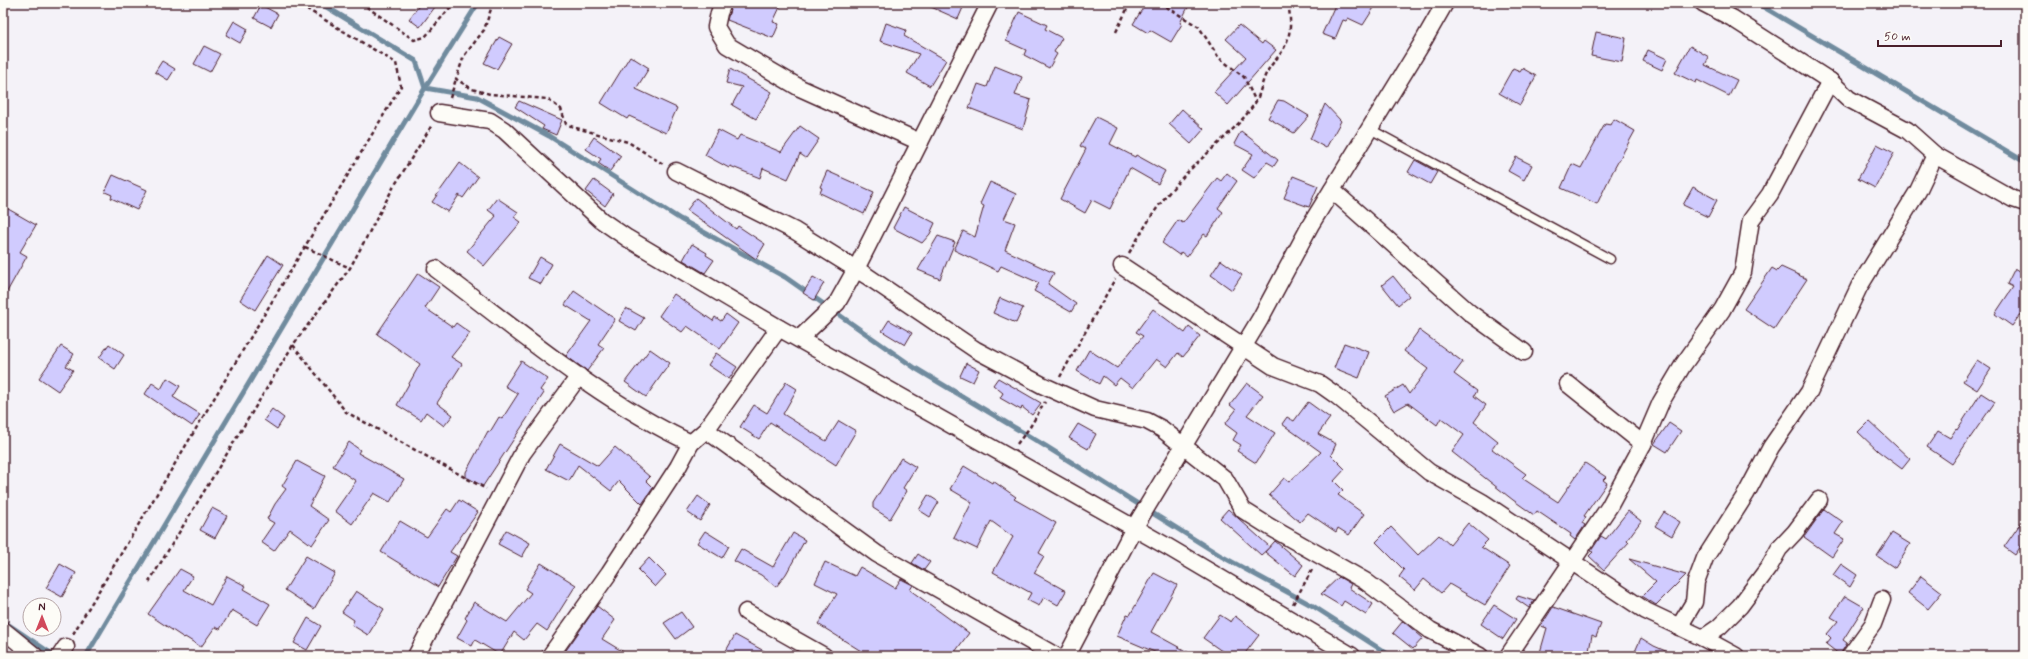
<svg xmlns="http://www.w3.org/2000/svg" width="2028" height="659" font-family="Mynerve,sans-serif">
	<style>
		.lines { fill: none; stroke-linecap: round; stroke-linejoin: round }
		.stream { stroke: #708b9e; stroke-width: 5 }
		.building { fill: #d0cbfe; stroke: #4a1f2b }
		.service-casing { stroke: #4a1f2b; stroke-width: 11 }
		.minor-casing { stroke: #4a1f2b; stroke-width: 19 }
		.path { stroke: #4a1f2b; stroke-width: 2.5; stroke-dasharray: 4 3; stroke-linecap: butt }
		.service { stroke: #fdfcf7; stroke-width: 8 }
		.minor { stroke: #fdfcf7; stroke-width: 16 }
	</style>
	<rect width="100%" height="100%" fill="#f4f2f8"/>
	<filter id="ink" filterUnits="userSpaceOnUse"><feTurbulence type="fractalNoise" baseFrequency=".025" numOctaves="2"/><feDisplacementMap in="SourceGraphic" scale="8" xChannelSelector="R" yChannelSelector="G"/><feConvolveMatrix kernelMatrix="1 2 1 2 8 2 1 2 1" color-interpolation-filters="sRGB"/></filter>
	<g filter="url(#ink)">
		<g class="lines">
			<g class="stream">
				<polyline points="320,3 416,61 425,88 477,97 549,136 680,219 785,277 915,368 1047,447 1221,556 1313,606 1391,656"/>
				<polyline points="1757,3 2025,162"/>
				<polyline points="3,621 55,656"/>
				<polyline points="86,656 425,88 478,3"/>
			</g>
		</g>
		<g class="building">
			<polygon points="421,3 438,3 420,27 409,19"/>
			<polygon points="732,3 782,3 773,22 779,24 773,38 727,20"/>
			<polygon points="922,3 965,3 958,19"/>
			<polygon points="1146,3 1190,3 1180,23 1182,24 1171,42 1150,30 1148,33 1133,24"/>
			<polygon points="1336,3 1377,3 1363,25 1348,18 1346,21 1343,20 1335,39 1322,34"/>
			<polygon points="261,5 278,14 271,27 254,18"/>
			<polygon points="1019,12 1047,25 1045,29 1062,38 1054,52 1057,54 1049,68 1024,55 1026,50 1006,41"/>
			<polygon points="234,21 248,29 240,43 226,35"/>
			<polygon points="886,23 906,30 904,36 946,60 930,86 907,73 919,54 880,41"/>
			<polygon points="1239,25 1262,44 1264,41 1276,50 1228,105 1214,92 1246,57 1226,39"/>
			<polygon points="1596,32 1626,38 1622,62 1591,56"/>
			<polygon points="499,37 512,44 497,69 484,63"/>
			<polygon points="204,46 220,54 210,72 194,64"/>
			<polygon points="1690,46 1709,57 1705,65 1737,80 1729,96 1697,80 1696,83 1675,73"/>
			<polygon points="1648,50 1667,59 1662,70 1643,61"/>
			<polygon points="630,56 649,68 636,89 677,108 666,133 629,116 627,119 601,103"/>
			<polygon points="162,61 175,69 168,80 155,72"/>
			<polygon points="995,66 1022,77 1015,95 1031,100 1023,129 969,108 978,84 987,87"/>
			<polygon points="1513,68 1520,71 1522,68 1536,76 1520,105 1499,93"/>
			<polygon points="730,69 772,92 756,119 732,105 742,87 726,83"/>
			<polygon points="1278,100 1284,101 1309,116 1294,133 1268,118"/>
			<polygon points="519,101 562,120 556,135 542,129 544,126 515,107"/>
			<polygon points="1325,104 1341,121 1326,148 1310,139"/>
			<polygon points="1182,109 1204,129 1191,144 1169,124"/>
			<polygon points="1096,117 1118,128 1110,144 1135,157 1136,155 1165,171 1158,184 1130,168 1110,209 1092,200 1085,213 1060,199 1086,149 1080,146"/>
			<polygon points="1614,119 1635,131 1613,171 1597,204 1561,188 1572,164 1581,168 1605,124 1611,125"/>
			<polygon points="800,126 819,139 806,158 800,154 788,179 763,168 760,178 730,166 729,168 705,155 718,130 737,140 740,135 781,152"/>
			<polygon points="1241,131 1278,160 1274,166 1267,162 1254,178 1242,170 1253,154 1234,144"/>
			<polygon points="594,137 621,156 610,171 598,163 601,159 586,149"/>
			<polygon points="1877,144 1894,153 1875,188 1858,179"/>
			<polygon points="1516,157 1532,165 1524,180 1508,171"/>
			<polygon points="1415,160 1437,172 1430,184 1408,172"/>
			<polygon points="460,163 478,177 463,198 459,195 448,212 432,202"/>
			<polygon points="827,171 874,192 864,214 820,193 822,188 820,187"/>
			<polygon points="1227,173 1237,181 1218,208 1223,212 1207,236 1204,234 1187,257 1181,252 1179,255 1162,243 1178,220 1183,223 1217,178 1221,181"/>
			<polygon points="113,175 147,190 137,210 111,198 112,195 105,192"/>
			<polygon points="1293,176 1318,186 1309,207 1284,198"/>
			<polygon points="594,180 613,194 605,206 586,191"/>
			<polygon points="990,182 1016,194 1004,219 1015,223 1005,250 1054,273 1048,284 1076,304 1071,312 1034,291 1039,283 1001,266 998,271 954,250 963,231 975,237 984,206 980,204"/>
			<polygon points="1693,187 1717,200 1708,217 1683,205"/>
			<polygon points="497,198 518,212 514,217 521,222 484,266 467,251 496,216 488,210"/>
			<polygon points="696,198 736,229 738,226 765,244 756,259 687,210"/>
			<polygon points="3,206 36,225 20,252 27,256 3,299"/>
			<polygon points="904,207 935,223 930,234 922,243 893,228"/>
			<polygon points="938,236 955,242 940,279 918,270"/>
			<polygon points="692,244 707,253 706,255 714,260 705,273 683,260"/>
			<polygon points="268,255 283,265 255,310 240,300"/>
			<polygon points="540,257 552,264 541,284 528,278"/>
			<polygon points="1221,260 1242,275 1232,290 1211,275"/>
			<polygon points="1781,267 1807,279 1774,329 1744,309 1772,268 1777,271"/>
			<polygon points="2015,268 2023,273 2025,271 2025,308 2012,326 1995,314 2013,287 2007,284"/>
			<polygon points="418,273 439,287 425,308 453,327 456,323 470,333 451,357 462,364 437,403 453,415 444,426 426,412 421,420 397,405 420,364 377,334"/>
			<polygon points="1393,276 1409,296 1398,305 1382,285"/>
			<polygon points="813,277 824,283 814,300 803,293"/>
			<polygon points="574,291 615,319 598,344 604,348 587,371 566,356 591,321 565,305"/>
			<polygon points="674,294 713,321 715,317 721,321 726,314 738,323 720,349 687,326 682,332 659,316"/>
			<polygon points="1000,298 1023,308 1016,323 993,313"/>
			<polygon points="626,308 644,318 636,331 619,321"/>
			<polygon points="1153,309 1185,333 1189,327 1200,336 1183,357 1178,353 1167,367 1156,359 1133,388 1120,378 1114,385 1103,376 1099,384 1077,371 1089,350 1117,368 1143,336 1136,332"/>
			<polygon points="889,320 912,333 905,345 882,331"/>
			<polygon points="1419,330 1463,362 1454,374 1477,391 1474,396 1486,405 1474,422 1498,441 1492,449 1526,474 1522,478 1558,502 1585,463 1606,477 1603,480 1607,483 1584,516 1586,517 1582,523 1585,525 1575,540 1570,536 1571,534 1537,511 1534,515 1513,500 1452,452 1464,435 1441,418 1437,425 1408,403 1394,411 1385,396 1403,385 1409,394 1428,369 1404,351"/>
			<polygon points="1344,343 1369,352 1359,378 1334,368"/>
			<polygon points="109,344 124,355 115,369 99,358"/>
			<polygon points="61,346 74,354 66,366 73,370 58,391 39,378"/>
			<polygon points="650,349 670,363 646,397 625,382"/>
			<polygon points="716,353 737,367 729,379 708,365"/>
			<polygon points="1977,360 1991,369 1977,390 1963,381"/>
			<polygon points="521,361 548,379 540,390 544,393 483,486 466,477 466,472 488,431 490,432 499,417 502,419 518,394 505,386"/>
			<polygon points="966,363 979,370 973,382 960,376"/>
			<polygon points="167,378 180,386 173,397 200,414 192,426 145,394 152,383 161,389"/>
			<polygon points="998,378 1041,403 1032,415 1022,407 1021,410 1000,398 1003,393 993,385"/>
			<polygon points="786,382 797,389 783,414 826,441 839,421 856,431 836,465 770,422 759,439 740,427 754,405 767,413"/>
			<polygon points="1247,383 1263,395 1247,415 1275,433 1256,463 1237,451 1241,445 1233,440 1237,433 1225,424 1236,410 1230,405"/>
			<polygon points="1981,393 1995,402 1952,464 1927,447 1938,431 1950,438 1956,429 1957,430"/>
			<polygon points="1308,402 1330,418 1318,434 1336,444 1331,455 1345,469 1334,481 1343,490 1338,495 1364,514 1349,535 1338,528 1336,532 1308,513 1300,522 1269,495 1284,478 1289,482 1321,452 1282,424 1287,417 1294,421"/>
			<polygon points="272,409 284,418 277,429 264,420"/>
			<polygon points="1869,421 1910,459 1902,469 1878,451 1858,432"/>
			<polygon points="1669,423 1681,431 1667,452 1654,444"/>
			<polygon points="1078,424 1096,434 1088,449 1069,438"/>
			<polygon points="349,442 360,450 358,453 404,479 390,502 374,493 352,524 335,511 356,481 333,466"/>
			<polygon points="560,444 598,466 615,447 650,477 646,481 653,488 642,504 619,481 611,491 578,465 569,481 546,469"/>
			<polygon points="901,458 916,467 903,488 907,491 890,519 873,508 873,503"/>
			<polygon points="297,461 325,476 309,506 329,520 312,545 290,529 274,551 261,542 274,523 267,519 275,504 286,489 282,486"/>
			<polygon points="964,466 992,483 993,481 1016,497 1014,499 1056,523 1039,553 1044,556 1034,573 1066,591 1058,605 1044,597 1039,606 1027,600 1031,593 993,572 1013,537 991,521 977,549 954,538 972,502 950,489"/>
			<polygon points="928,495 939,502 930,517 919,510"/>
			<polygon points="698,496 710,505 700,521 687,512"/>
			<polygon points="459,500 478,512 450,552 457,556 438,587 381,552 400,521 427,537 447,509 451,512"/>
			<polygon points="212,508 227,516 215,538 200,530"/>
			<polygon points="1228,509 1270,547 1261,555 1220,518"/>
			<polygon points="1824,509 1843,522 1835,534 1844,539 1832,557 1804,537"/>
			<polygon points="1628,511 1641,521 1627,540 1629,542 1604,570 1589,556 1593,552 1591,551 1601,536 1606,539"/>
			<polygon points="1664,512 1680,522 1672,536 1655,526"/>
			<polygon points="2025,517 2025,540 2015,555 2004,547"/>
			<polygon points="1468,523 1488,540 1481,547 1510,566 1485,605 1449,584 1441,593 1424,579 1415,590 1399,577 1404,570 1376,542 1391,527 1418,555 1439,535 1450,545"/>
			<polygon points="506,530 530,543 522,557 498,544"/>
			<polygon points="705,531 729,546 722,558 697,543"/>
			<polygon points="793,533 805,540 786,574 776,587 761,575 734,561 741,549 773,567"/>
			<polygon points="1892,533 1910,544 1895,568 1877,556"/>
			<polygon points="1275,541 1303,565 1295,576 1265,552"/>
			<polygon points="918,554 930,562 924,570 912,563"/>
			<polygon points="306,556 335,573 314,609 285,590"/>
			<polygon points="649,558 666,575 655,587 638,570"/>
			<polygon points="1629,559 1686,575 1656,605 1642,596 1656,582"/>
			<polygon points="825,562 855,576 860,567 895,588 901,579 913,585 910,590 969,633 952,656 858,656 861,651 818,624 837,594 815,583"/>
			<polygon points="541,563 576,585 547,631 537,624 524,640 514,632 500,655 475,640 472,646 457,638 467,620 465,618 474,602 507,622 531,593 525,589"/>
			<polygon points="60,564 76,573 62,597 46,588"/>
			<polygon points="1841,564 1857,575 1850,587 1833,575"/>
			<polygon points="180,569 193,576 184,590 211,605 227,576 246,586 244,589 270,604 257,625 232,610 220,629 215,627 201,647 185,637 184,638 148,614"/>
			<polygon points="1154,573 1177,585 1151,632 1195,656 1164,656 1117,636 1127,614 1130,615"/>
			<polygon points="1921,576 1942,592 1928,609 1908,593"/>
			<polygon points="1339,577 1351,584 1349,588 1373,604 1366,615 1344,601 1341,606 1321,594"/>
			<polygon points="356,591 384,609 368,635 352,625 354,620 342,612"/>
			<polygon points="1518,596 1534,601 1529,608 1516,599"/>
			<polygon points="1845,596 1864,607 1843,640 1847,643 1840,655 1826,644 1831,638 1827,634 1838,621 1831,617"/>
			<polygon points="1494,605 1516,619 1503,639 1481,624"/>
			<polygon points="597,606 615,620 602,639 630,656 562,656"/>
			<polygon points="1553,607 1601,624 1596,637 1592,635 1588,656 1539,656 1547,628 1541,626"/>
			<polygon points="681,612 692,627 676,639 664,623"/>
			<polygon points="1220,615 1231,622 1235,616 1259,635 1243,656 1229,656 1203,638"/>
			<polygon points="308,618 321,626 307,650 294,643"/>
			<polygon points="1403,621 1423,638 1413,649 1393,633"/>
			<polygon points="735,635 773,656 723,656"/>
			<polygon points="1641,638 1654,646 1677,656 1633,656"/>
		</g>
		<g class="lines">
			<defs>
				<polyline id="service" points="1370,129 1610,259"/>
				<g id="minor">
					<polyline points="723,3 719,13 716,27 727,45 800,88 920,142"/>
					<polyline points="1703,3 1732,18 1830,81 1849,99 1907,130 1935,155 2013,199 2025,203"/>
					<polyline points="439,113 490,121 504,130 601,220 627,238 779,328 1168,547 1352,656"/>
					<polyline points="676,171 795,231 867,276 976,350 1042,385 1095,409 1147,421 1162,429 1225,479 1243,510 1270,527 1365,581 1430,630 1480,656"/>
					<polyline points="1332,190 1470,313 1524,352"/>
					<polyline points="1122,266 1273,366 1320,384 1337,396 1429,472 1482,502 1646,611 1703,638 1736,656"/>
					<path d="M 436,269 C 516,329 600,401 691,443"/>
					<polyline points="799,339 837,303 856,269 990,3"/>
					<polyline points="1568,384 1643,444"/>
					<polyline points="706,430 877,554 1056,656"/>
					<polyline points="746,612 824,656"/>
					<polyline points="1679,627 1694,602 1696,582 1705,558 1746,494 1771,447 1809,392 1859,287 1918,191 1935,155"/>
					<polyline points="3,630 35,656"/>
					<polyline points="1703,638 1719,627 1740,606 1769,567 1779,549 1795,532 1819,500"/>
					<polyline points="60,656 66,647"/>
					<polyline points="416,656 522,454 579,376"/>
					<polyline points="550,656 609,573 678,467 691,443 706,430 779,328"/>
					<polyline points="1067,656 1134,528 1260,319 1311,224 1421,45 1445,3"/>
					<polyline points="1508,656 1609,507 1643,444 1661,402 1683,365 1722,310 1743,272 1751,220 1770,194 1830,81"/>
					<polyline points="1850,656 1873,624 1882,600"/>
				</g>
			</defs>
			<use href="#service" class="service-casing"/>
			<use href="#minor" class="minor-casing"/>
			<g class="path">
				<polyline points="361,3 414,40 425,37 454,3"/>
				<polyline points="493,3 484,30 464,56 456,79 472,89 490,94 547,99 561,109 566,124 576,128 628,142 663,164"/>
				<polyline points="1160,3 1199,27 1219,58 1244,77 1256,102"/>
				<polyline points="1116,32 1130,3"/>
				<polyline points="450,98 456,79"/>
				<polyline points="305,247 350,268"/>
				<path d="M 1129,253 C 1143,230 1155,208 1173,188 C 1197,159 1235,133 1255,103 C 1260,96 1262,80 1267,72 C 1271,64 1278,58 1283,50 C 1292,34 1291,20 1288,3"/>
				<polyline points="293,345 346,412 486,489"/>
				<polyline points="1060,377 1115,279"/>
				<polyline points="1017,444 1030,427 1045,402"/>
				<polyline points="149,582 293,345 350,268 393,188 432,125"/>
				<polyline points="1293,604 1313,568"/>
				<polyline points="73,634 401,86 396,63 297,3"/>
			</g>
			<use href="#service" class="service"/>
			<use href="#minor" class="minor"/>
		</g>
	</g>
	<rect width="2028" height="659" fill="none" stroke="#fdfcf7" stroke-width="16"/>
	<rect x="8" y="8" width="2012" height="643" fill="none" stroke="#4a1f2b" stroke-width="1.5" filter="url(#ink)"/>
	<g transform="translate(42 617)"><circle r="19" fill="#fdfcf7" stroke="#b5a4a5"/>
	<path d="M0-3L7 15L0 10L-7 15Z" fill="#d1495b"/>
	<text y="-6" font-size="11" font-weight="bold" text-anchor="middle" fill="#4a1f2b">N</text>
	</g>
	<path d="M1878 40v6h123v-6" fill="none" stroke="#4a1f2b" stroke-width="2"/>
	<text x="1884" y="40" font-size="12" fill="#4a1f2b" stroke="#fdfcf7" stroke-width="3" paint-order="stroke">50 m</text>
</svg>
